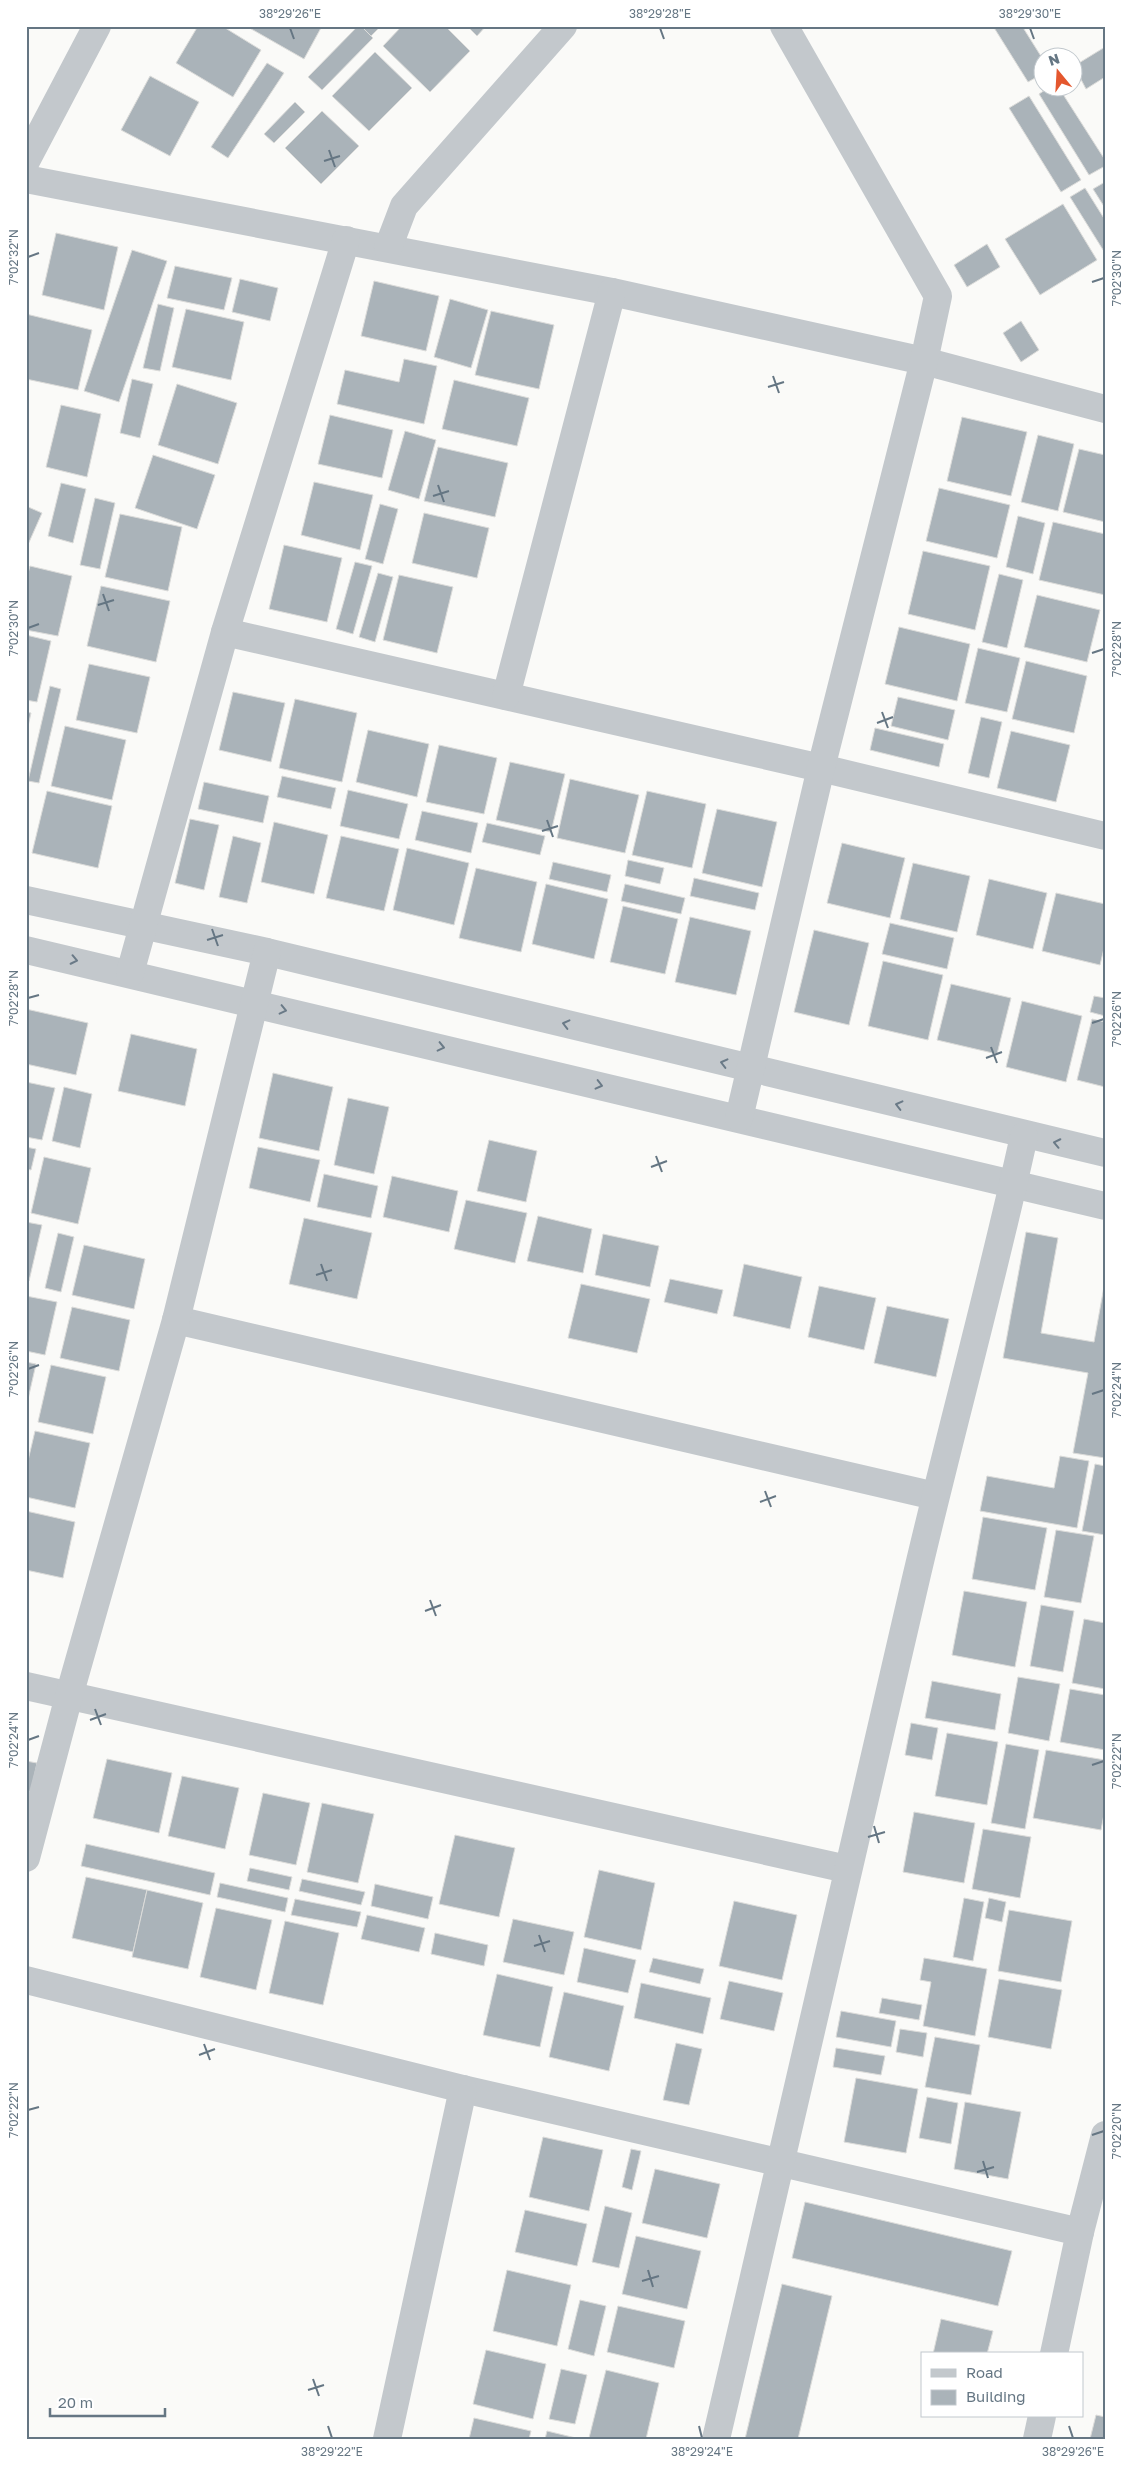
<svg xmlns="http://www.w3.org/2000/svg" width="1131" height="2465" font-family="'Golos Text',sans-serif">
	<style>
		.building { fill: #aab3b9; stroke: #dcdcda }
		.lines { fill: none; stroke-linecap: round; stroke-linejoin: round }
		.minor { stroke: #c3c8cc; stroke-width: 28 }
		.oneway { stroke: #6a7a87 }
		.ticks { fill: none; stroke: #657683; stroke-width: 2 }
		.neatline { fill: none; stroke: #657683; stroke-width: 2 }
		.ticks-label { font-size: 12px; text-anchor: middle; fill: #657683 }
	</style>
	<rect width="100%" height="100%" fill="#fafaf8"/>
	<g class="building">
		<polygon points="198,26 222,26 261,50 233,97 176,63"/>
		<polygon points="246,26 322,26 304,59"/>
		<polygon points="358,26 361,26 373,38 322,90 308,77"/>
		<polygon points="361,26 381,26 371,36"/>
		<polygon points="402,26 445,26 470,51 430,92 383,46"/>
		<polygon points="467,26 486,26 477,36"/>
		<polygon points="993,26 1022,26 1044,61 1044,73 1028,82"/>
		<polygon points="1105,47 1105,77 1086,89 1074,66"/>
		<polygon points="375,52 412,88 369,131 332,96"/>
		<polygon points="267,63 284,73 228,158 211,147"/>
		<polygon points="150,76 199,102 170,156 121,130"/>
		<polygon points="1048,88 1059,88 1105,160 1105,166 1089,175 1039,94"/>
		<polygon points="1029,96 1081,180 1061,192 1009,108"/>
		<polygon points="295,102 305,112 274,143 264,134"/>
		<polygon points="322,111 359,146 321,184 285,148"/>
		<polygon points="1105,182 1105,208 1093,189"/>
		<polygon points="1085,188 1105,220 1105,253 1070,197"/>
		<polygon points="1063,204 1097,260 1040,295 1005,239"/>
		<polygon points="56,233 118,247 104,310 42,295"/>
		<polygon points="987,244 1000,267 967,287 954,265"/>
		<polygon points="132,250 167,261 119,402 84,391"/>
		<polygon points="175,266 232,278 224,310 167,298"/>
		<polygon points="240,279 278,288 270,321 232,312"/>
		<polygon points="374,281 439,296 426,351 361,336"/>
		<polygon points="450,299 488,310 471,368 434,357"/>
		<polygon points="158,304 174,308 160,371 143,368"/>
		<polygon points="186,309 244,322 231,380 172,367"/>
		<polygon points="491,311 554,325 539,389 475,375"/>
		<polygon points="26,314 92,330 78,390 26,379"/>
		<polygon points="1021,321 1039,350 1021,362 1003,333"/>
		<polygon points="404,359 437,366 424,424 337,404 345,370 399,382"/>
		<polygon points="132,379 153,384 140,438 120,433"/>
		<polygon points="454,380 529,398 517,446 442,429"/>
		<polygon points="177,384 237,403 218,464 158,445"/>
		<polygon points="61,405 101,414 87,477 46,467"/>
		<polygon points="330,415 393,430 382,478 318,464"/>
		<polygon points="962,417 1027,432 1011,496 947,481"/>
		<polygon points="405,431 436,440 419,499 388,490"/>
		<polygon points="1038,435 1074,444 1058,511 1021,502"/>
		<polygon points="438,447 508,463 495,517 424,501"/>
		<polygon points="1079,449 1105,455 1105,522 1063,512"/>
		<polygon points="153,455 215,475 197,529 135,508"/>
		<polygon points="314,482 373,495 360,550 301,535"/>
		<polygon points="61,483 86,489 73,543 48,536"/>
		<polygon points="939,488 1010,505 997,558 926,541"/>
		<polygon points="95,498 115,503 100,569 80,565"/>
		<polygon points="380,504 398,509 383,564 365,559"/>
		<polygon points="26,506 42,513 26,549"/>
		<polygon points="424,513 489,528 477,578 412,563"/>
		<polygon points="120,514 182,527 168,591 105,577"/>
		<polygon points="1018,516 1045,523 1033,574 1006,567"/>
		<polygon points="1053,522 1105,534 1105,595 1039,580"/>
		<polygon points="284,545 342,558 327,622 269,609"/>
		<polygon points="923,551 990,566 975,630 908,614"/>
		<polygon points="355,562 372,566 353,634 336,629"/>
		<polygon points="30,566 72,576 58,636 26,630 26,581"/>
		<polygon points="378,573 393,577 375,642 359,637"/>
		<polygon points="999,574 1023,580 1007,648 982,642"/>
		<polygon points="399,575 453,587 437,653 383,640"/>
		<polygon points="101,586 170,601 156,662 87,646"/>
		<polygon points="1037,595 1100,610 1087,662 1024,647"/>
		<polygon points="899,627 970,644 957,701 885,684"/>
		<polygon points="26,635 51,641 37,702 26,700"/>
		<polygon points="978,648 1020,658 1007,712 965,703"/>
		<polygon points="1026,661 1087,676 1074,733 1012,719"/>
		<polygon points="89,664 150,677 137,733 76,720"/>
		<polygon points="50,686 61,689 39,783 28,781"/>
		<polygon points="233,692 285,703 271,762 219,750"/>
		<polygon points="898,697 955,710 948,740 891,726"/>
		<polygon points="295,699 357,713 342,782 279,768"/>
		<polygon points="26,712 31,713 26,735"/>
		<polygon points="981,717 1002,722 989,778 968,773"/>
		<polygon points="65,726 126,740 112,800 51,786"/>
		<polygon points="875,728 944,744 939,767 870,750"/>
		<polygon points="368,730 429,744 417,797 356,782"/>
		<polygon points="1011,731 1070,745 1056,802 997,788"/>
		<polygon points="439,745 497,758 484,814 426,802"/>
		<polygon points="510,762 565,774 551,832 496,820"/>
		<polygon points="282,776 336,788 331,809 277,797"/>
		<polygon points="570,779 639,795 625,853 557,838"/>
		<polygon points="204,782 269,796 263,823 198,809"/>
		<polygon points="348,790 408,804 399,839 340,826"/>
		<polygon points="47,791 112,806 98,868 32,853"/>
		<polygon points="647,791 706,804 692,868 632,855"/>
		<polygon points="717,809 777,822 762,887 702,873"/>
		<polygon points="422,811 478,823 471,853 415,840"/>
		<polygon points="190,819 219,825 204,890 175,883"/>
		<polygon points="274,822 328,835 314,894 261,882"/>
		<polygon points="487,823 545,836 540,855 482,842"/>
		<polygon points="233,836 261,843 247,903 219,897"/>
		<polygon points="341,836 399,849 384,911 326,898"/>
		<polygon points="842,843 905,858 890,918 827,903"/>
		<polygon points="407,848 469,863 454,925 393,910"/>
		<polygon points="628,860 664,868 660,884 625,876"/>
		<polygon points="553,862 611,875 607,892 549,879"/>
		<polygon points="913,863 970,876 957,932 900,919"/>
		<polygon points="476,868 537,882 521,952 459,938"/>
		<polygon points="694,878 759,893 755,910 690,896"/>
		<polygon points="989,879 1047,893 1033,949 976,935"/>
		<polygon points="546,884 608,899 594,959 532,944"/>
		<polygon points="625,884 685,898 681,914 621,901"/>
		<polygon points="1056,893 1105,904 1105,944 1100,965 1042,951"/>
		<polygon points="623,906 678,919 665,974 610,962"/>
		<polygon points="690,917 751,931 736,995 675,982"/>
		<polygon points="890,923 954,938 947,969 882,954"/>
		<polygon points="814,930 869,943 849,1025 794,1012"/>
		<polygon points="883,961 943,975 928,1040 868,1026"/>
		<polygon points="951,984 1011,998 997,1054 937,1040"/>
		<polygon points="1094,996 1105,998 1105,1016 1090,1012"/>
		<polygon points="1022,1001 1082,1016 1066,1082 1006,1067"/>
		<polygon points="26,1009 88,1023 76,1075 26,1064"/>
		<polygon points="1092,1019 1105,1022 1105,1087 1077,1080"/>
		<polygon points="131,1034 197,1049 185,1106 118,1091"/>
		<polygon points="273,1073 333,1087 319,1151 259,1138"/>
		<polygon points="26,1082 55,1088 42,1140 26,1137"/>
		<polygon points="64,1087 92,1094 80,1148 52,1141"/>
		<polygon points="348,1098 389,1107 374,1174 334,1165"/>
		<polygon points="489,1140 537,1151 526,1202 477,1191"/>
		<polygon points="26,1147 36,1149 31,1170 26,1169"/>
		<polygon points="258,1147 320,1160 310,1202 249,1188"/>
		<polygon points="44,1157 91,1168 78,1224 31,1213"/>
		<polygon points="324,1174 378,1186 371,1218 317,1207"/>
		<polygon points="392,1176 458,1191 449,1232 383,1217"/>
		<polygon points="466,1200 527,1213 515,1263 454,1249"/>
		<polygon points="538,1216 592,1229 583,1273 527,1261"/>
		<polygon points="304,1218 372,1233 357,1299 289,1284"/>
		<polygon points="26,1222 42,1225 29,1281 26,1280"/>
		<polygon points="1026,1232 1058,1238 1041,1333 1094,1342 1105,1281 1105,1458 1073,1453 1088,1373 1003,1358"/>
		<polygon points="58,1233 74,1237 61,1292 45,1288"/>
		<polygon points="603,1234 659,1246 650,1287 595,1275"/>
		<polygon points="84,1245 145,1259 134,1309 72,1295"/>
		<polygon points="744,1264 802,1277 790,1329 733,1316"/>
		<polygon points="670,1279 723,1290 717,1314 664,1302"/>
		<polygon points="581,1284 650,1299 637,1353 568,1338"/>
		<polygon points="819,1286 876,1298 864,1350 808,1337"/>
		<polygon points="26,1296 57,1302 45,1355 26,1351"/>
		<polygon points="887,1306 949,1319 936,1377 874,1363"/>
		<polygon points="72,1307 130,1320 119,1371 60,1358"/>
		<polygon points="26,1362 36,1364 26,1408"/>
		<polygon points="51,1365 106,1377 93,1434 38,1422"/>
		<polygon points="35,1431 90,1443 75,1508 26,1497 26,1469"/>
		<polygon points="1060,1456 1089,1461 1077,1528 980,1511 987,1476 1054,1488"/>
		<polygon points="1095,1464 1105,1466 1105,1535 1082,1531"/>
		<polygon points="26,1511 75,1522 63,1578 26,1570"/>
		<polygon points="983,1517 1047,1528 1035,1590 972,1579"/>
		<polygon points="1056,1530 1094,1536 1081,1603 1044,1597"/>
		<polygon points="964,1591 1027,1602 1015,1667 952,1655"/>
		<polygon points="1041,1605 1074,1611 1063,1672 1030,1666"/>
		<polygon points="1084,1619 1105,1623 1105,1689 1072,1683"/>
		<polygon points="1018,1677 1060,1684 1049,1741 1008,1733"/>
		<polygon points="932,1681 1001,1694 995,1730 925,1718"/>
		<polygon points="1070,1689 1105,1695 1105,1750 1060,1742"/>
		<polygon points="911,1723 938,1728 932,1760 905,1755"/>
		<polygon points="947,1733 998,1742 987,1805 935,1796"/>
		<polygon points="1006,1744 1039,1750 1025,1829 991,1823"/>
		<polygon points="1046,1750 1105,1760 1105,1809 1101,1830 1033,1818"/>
		<polygon points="107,1759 172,1773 159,1833 93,1818"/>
		<polygon points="26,1761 37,1763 31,1792 26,1791"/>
		<polygon points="182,1776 239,1788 225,1849 168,1836"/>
		<polygon points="263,1793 310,1803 296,1865 249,1855"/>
		<polygon points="322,1803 374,1814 358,1883 307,1872"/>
		<polygon points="914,1812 975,1823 964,1883 903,1872"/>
		<polygon points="983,1829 1031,1837 1020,1898 972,1889"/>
		<polygon points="455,1835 515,1848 499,1917 439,1904"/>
		<polygon points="86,1844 215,1873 210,1895 81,1866"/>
		<polygon points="250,1868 292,1877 289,1890 247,1881"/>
		<polygon points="599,1870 655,1883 641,1950 584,1937"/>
		<polygon points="86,1877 147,1890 133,1952 72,1938"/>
		<polygon points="302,1879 365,1892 361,1905 299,1891"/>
		<polygon points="220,1883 288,1898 285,1912 217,1897"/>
		<polygon points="375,1884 433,1897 428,1919 371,1906"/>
		<polygon points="147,1890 203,1903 188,1969 132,1957"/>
		<polygon points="964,1898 984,1902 973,1961 953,1957"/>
		<polygon points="989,1898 1006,1902 1002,1922 985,1918"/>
		<polygon points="295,1899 361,1912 357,1927 291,1915"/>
		<polygon points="734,1901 797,1915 782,1980 719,1966"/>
		<polygon points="216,1908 272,1920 256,1990 200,1977"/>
		<polygon points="1009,1910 1072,1921 1061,1982 998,1971"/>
		<polygon points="367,1915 425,1928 419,1952 361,1939"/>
		<polygon points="513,1919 574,1932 564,1975 503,1962"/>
		<polygon points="285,1921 339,1933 323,2005 269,1993"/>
		<polygon points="435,1933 488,1945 484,1966 431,1954"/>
		<polygon points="584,1948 636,1960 628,1993 577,1982"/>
		<polygon points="653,1958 704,1969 700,1984 649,1972"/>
		<polygon points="924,1958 987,1969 975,2036 923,2026 931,1982 920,1980"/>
		<polygon points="497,1974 553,1987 540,2047 483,2035"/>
		<polygon points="999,1979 1062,1990 1051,2049 988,2037"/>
		<polygon points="729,1981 783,1993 774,2031 720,2019"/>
		<polygon points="641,1983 711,1998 703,2034 634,2018"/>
		<polygon points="564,1992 624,2006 609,2071 549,2057"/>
		<polygon points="882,1998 922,2005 919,2020 879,2013"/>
		<polygon points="841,2011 896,2021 891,2047 836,2037"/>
		<polygon points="900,2029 927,2033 923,2057 896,2052"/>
		<polygon points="935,2037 980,2045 971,2095 925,2087"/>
		<polygon points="676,2043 702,2049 689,2105 663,2100"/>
		<polygon points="836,2048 885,2056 881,2075 833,2067"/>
		<polygon points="856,2078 918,2089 906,2153 844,2142"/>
		<polygon points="927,2097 958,2103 951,2144 919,2138"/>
		<polygon points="965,2102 1021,2112 1008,2179 954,2169"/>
		<polygon points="543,2137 603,2150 589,2211 529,2197"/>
		<polygon points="631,2149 641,2151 632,2190 622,2187"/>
		<polygon points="655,2169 720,2184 707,2238 642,2223"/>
		<polygon points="805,2202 1012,2251 998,2306 792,2258"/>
		<polygon points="605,2206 632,2213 619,2268 592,2262"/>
		<polygon points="525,2210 587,2224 577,2266 515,2252"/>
		<polygon points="636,2236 701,2251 687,2309 622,2294"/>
		<polygon points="507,2270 571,2285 557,2346 493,2331"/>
		<polygon points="782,2284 832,2296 798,2439 745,2439"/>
		<polygon points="580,2300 606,2306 594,2356 568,2349"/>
		<polygon points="618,2306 685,2321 674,2368 607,2352"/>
		<polygon points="941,2319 993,2331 987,2354 933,2354"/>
		<polygon points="486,2350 546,2364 533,2419 473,2404"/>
		<polygon points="561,2369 587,2375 575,2424 549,2419"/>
		<polygon points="606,2370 659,2383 646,2439 589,2438"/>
		<polygon points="1096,2415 1105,2417 1105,2439 1090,2439"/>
		<polygon points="474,2418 531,2431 529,2439 469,2439"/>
		<polygon points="547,2431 576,2438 576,2439 545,2439"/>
	</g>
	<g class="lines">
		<g class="minor">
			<polyline points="26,161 97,26"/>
			<polyline points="26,179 612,292 924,361 1105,409"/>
			<polyline points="388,248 404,206 563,26"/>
			<polyline points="225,632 821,768 1105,836"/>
			<polyline points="506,696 612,292"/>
			<polyline points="26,900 267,952 1105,1153"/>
			<polyline points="26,950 1105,1206"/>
			<polyline points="130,973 225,632 346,240"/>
			<polyline points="739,1118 821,768 924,361 938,296 784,26"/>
			<polyline points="176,1320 935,1496"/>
			<polyline points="26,1686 847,1869"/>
			<polyline points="26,1858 69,1696 176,1320 267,952"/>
			<polyline points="26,1980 463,2089 1080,2232"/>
			<polyline points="1054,2354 1080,2232 1105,2135"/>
			<polyline points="387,2439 463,2089"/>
			<path d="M 716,2439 C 783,2155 847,1870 914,1587 C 949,1436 991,1287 1024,1136"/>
			<polyline points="1037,2439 1042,2416"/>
		</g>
	</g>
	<defs><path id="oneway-chevron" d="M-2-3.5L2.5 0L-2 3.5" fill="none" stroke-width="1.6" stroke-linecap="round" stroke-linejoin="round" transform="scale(1.25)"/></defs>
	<g class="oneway">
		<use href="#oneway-chevron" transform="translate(74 960) rotate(12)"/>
		<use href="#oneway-chevron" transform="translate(283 1010) rotate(13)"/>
		<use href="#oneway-chevron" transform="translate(566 1024) rotate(-166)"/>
		<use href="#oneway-chevron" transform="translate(441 1047) rotate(13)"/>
		<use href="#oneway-chevron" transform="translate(724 1063) rotate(-166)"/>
		<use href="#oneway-chevron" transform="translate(599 1085) rotate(14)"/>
		<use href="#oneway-chevron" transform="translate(899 1105) rotate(-166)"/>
		<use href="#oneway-chevron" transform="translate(1057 1143) rotate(-168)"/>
	</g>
	<path class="ticks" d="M 290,28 L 294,39M 660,28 L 664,39M 1030,28 L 1034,39M 329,150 L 335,167M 324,161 L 340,156M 28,257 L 39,253M 1092,282 L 1104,278M 773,376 L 779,393M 768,387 L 784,382M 438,485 L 444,502M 433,496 L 449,491M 103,594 L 109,611M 98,605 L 114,600M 28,628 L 39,624M 1092,653 L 1104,649M 882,712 L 888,728M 877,723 L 893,717M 547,820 L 553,837M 542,831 L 558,826M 212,929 L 218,946M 207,940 L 223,935M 28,998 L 39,995M 1092,1023 L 1104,1019M 991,1047 L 997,1063M 986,1058 L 1002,1052M 656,1156 L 662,1172M 651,1167 L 667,1161M 321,1264 L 327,1281M 316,1275 L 332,1270M 28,1369 L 39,1365M 1092,1394 L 1104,1390M 765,1491 L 771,1507M 760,1502 L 776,1496M 430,1600 L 436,1616M 425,1611 L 441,1605M 95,1709 L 101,1725M 90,1720 L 106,1714M 28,1740 L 39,1736M 1092,1765 L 1104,1761M 874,1826 L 879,1843M 868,1837 L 885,1832M 539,1935 L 545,1952M 534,1946 L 550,1941M 204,2044 L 210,2060M 199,2055 L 215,2049M 28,2110 L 39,2107M 1092,2135 L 1104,2131M 983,2161 L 988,2178M 977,2172 L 994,2167M 648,2270 L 653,2287M 642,2281 L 659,2276M 313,2379 L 319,2396M 308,2390 L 324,2385M 328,2426 L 332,2438M 699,2426 L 702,2438M 1069,2426 L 1073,2438"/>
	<rect width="1131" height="2465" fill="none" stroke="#ffffff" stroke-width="55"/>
	<rect x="921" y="2352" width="162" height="65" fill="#ffffff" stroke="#c1c8cd"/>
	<rect x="931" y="2369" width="25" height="8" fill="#c3c8cc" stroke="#c1c8cd"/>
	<text x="966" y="2378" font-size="15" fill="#657683">Road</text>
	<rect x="931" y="2390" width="25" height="15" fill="#aab3b9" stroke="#c1c8cd"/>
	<text x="966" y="2402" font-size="15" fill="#657683">Building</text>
	<g transform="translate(1058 72) rotate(342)"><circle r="24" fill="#ffffff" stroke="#c1c8cd"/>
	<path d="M0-4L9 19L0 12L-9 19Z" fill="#e4572e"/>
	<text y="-8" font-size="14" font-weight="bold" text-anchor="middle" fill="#657683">N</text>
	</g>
	<path d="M50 2408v8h115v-8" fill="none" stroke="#657683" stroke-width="2.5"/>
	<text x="58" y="2408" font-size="15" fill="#657683" stroke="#ffffff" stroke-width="4" paint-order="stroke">20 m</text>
	<rect x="28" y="28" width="1076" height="2410" class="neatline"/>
	<g class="ticks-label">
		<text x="290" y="18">38°29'26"E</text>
		<text x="660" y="18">38°29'28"E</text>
		<text x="1030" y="18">38°29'30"E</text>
		<text transform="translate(14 257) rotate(-90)" y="4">7°02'32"N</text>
		<text transform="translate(1117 278) rotate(-90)" y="4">7°02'30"N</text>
		<text transform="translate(14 628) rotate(-90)" y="4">7°02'30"N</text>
		<text transform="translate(1117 649) rotate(-90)" y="4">7°02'28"N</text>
		<text transform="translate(14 998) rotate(-90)" y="4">7°02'28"N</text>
		<text transform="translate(1117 1019) rotate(-90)" y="4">7°02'26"N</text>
		<text transform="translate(14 1369) rotate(-90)" y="4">7°02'26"N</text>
		<text transform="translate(1117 1390) rotate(-90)" y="4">7°02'24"N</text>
		<text transform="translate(14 1740) rotate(-90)" y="4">7°02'24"N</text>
		<text transform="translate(1117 1761) rotate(-90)" y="4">7°02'22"N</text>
		<text transform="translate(14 2110) rotate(-90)" y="4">7°02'22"N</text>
		<text transform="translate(1117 2131) rotate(-90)" y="4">7°02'20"N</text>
		<text x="332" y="2456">38°29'22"E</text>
		<text x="702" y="2456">38°29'24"E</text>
		<text x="1073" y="2456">38°29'26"E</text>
	</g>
</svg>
